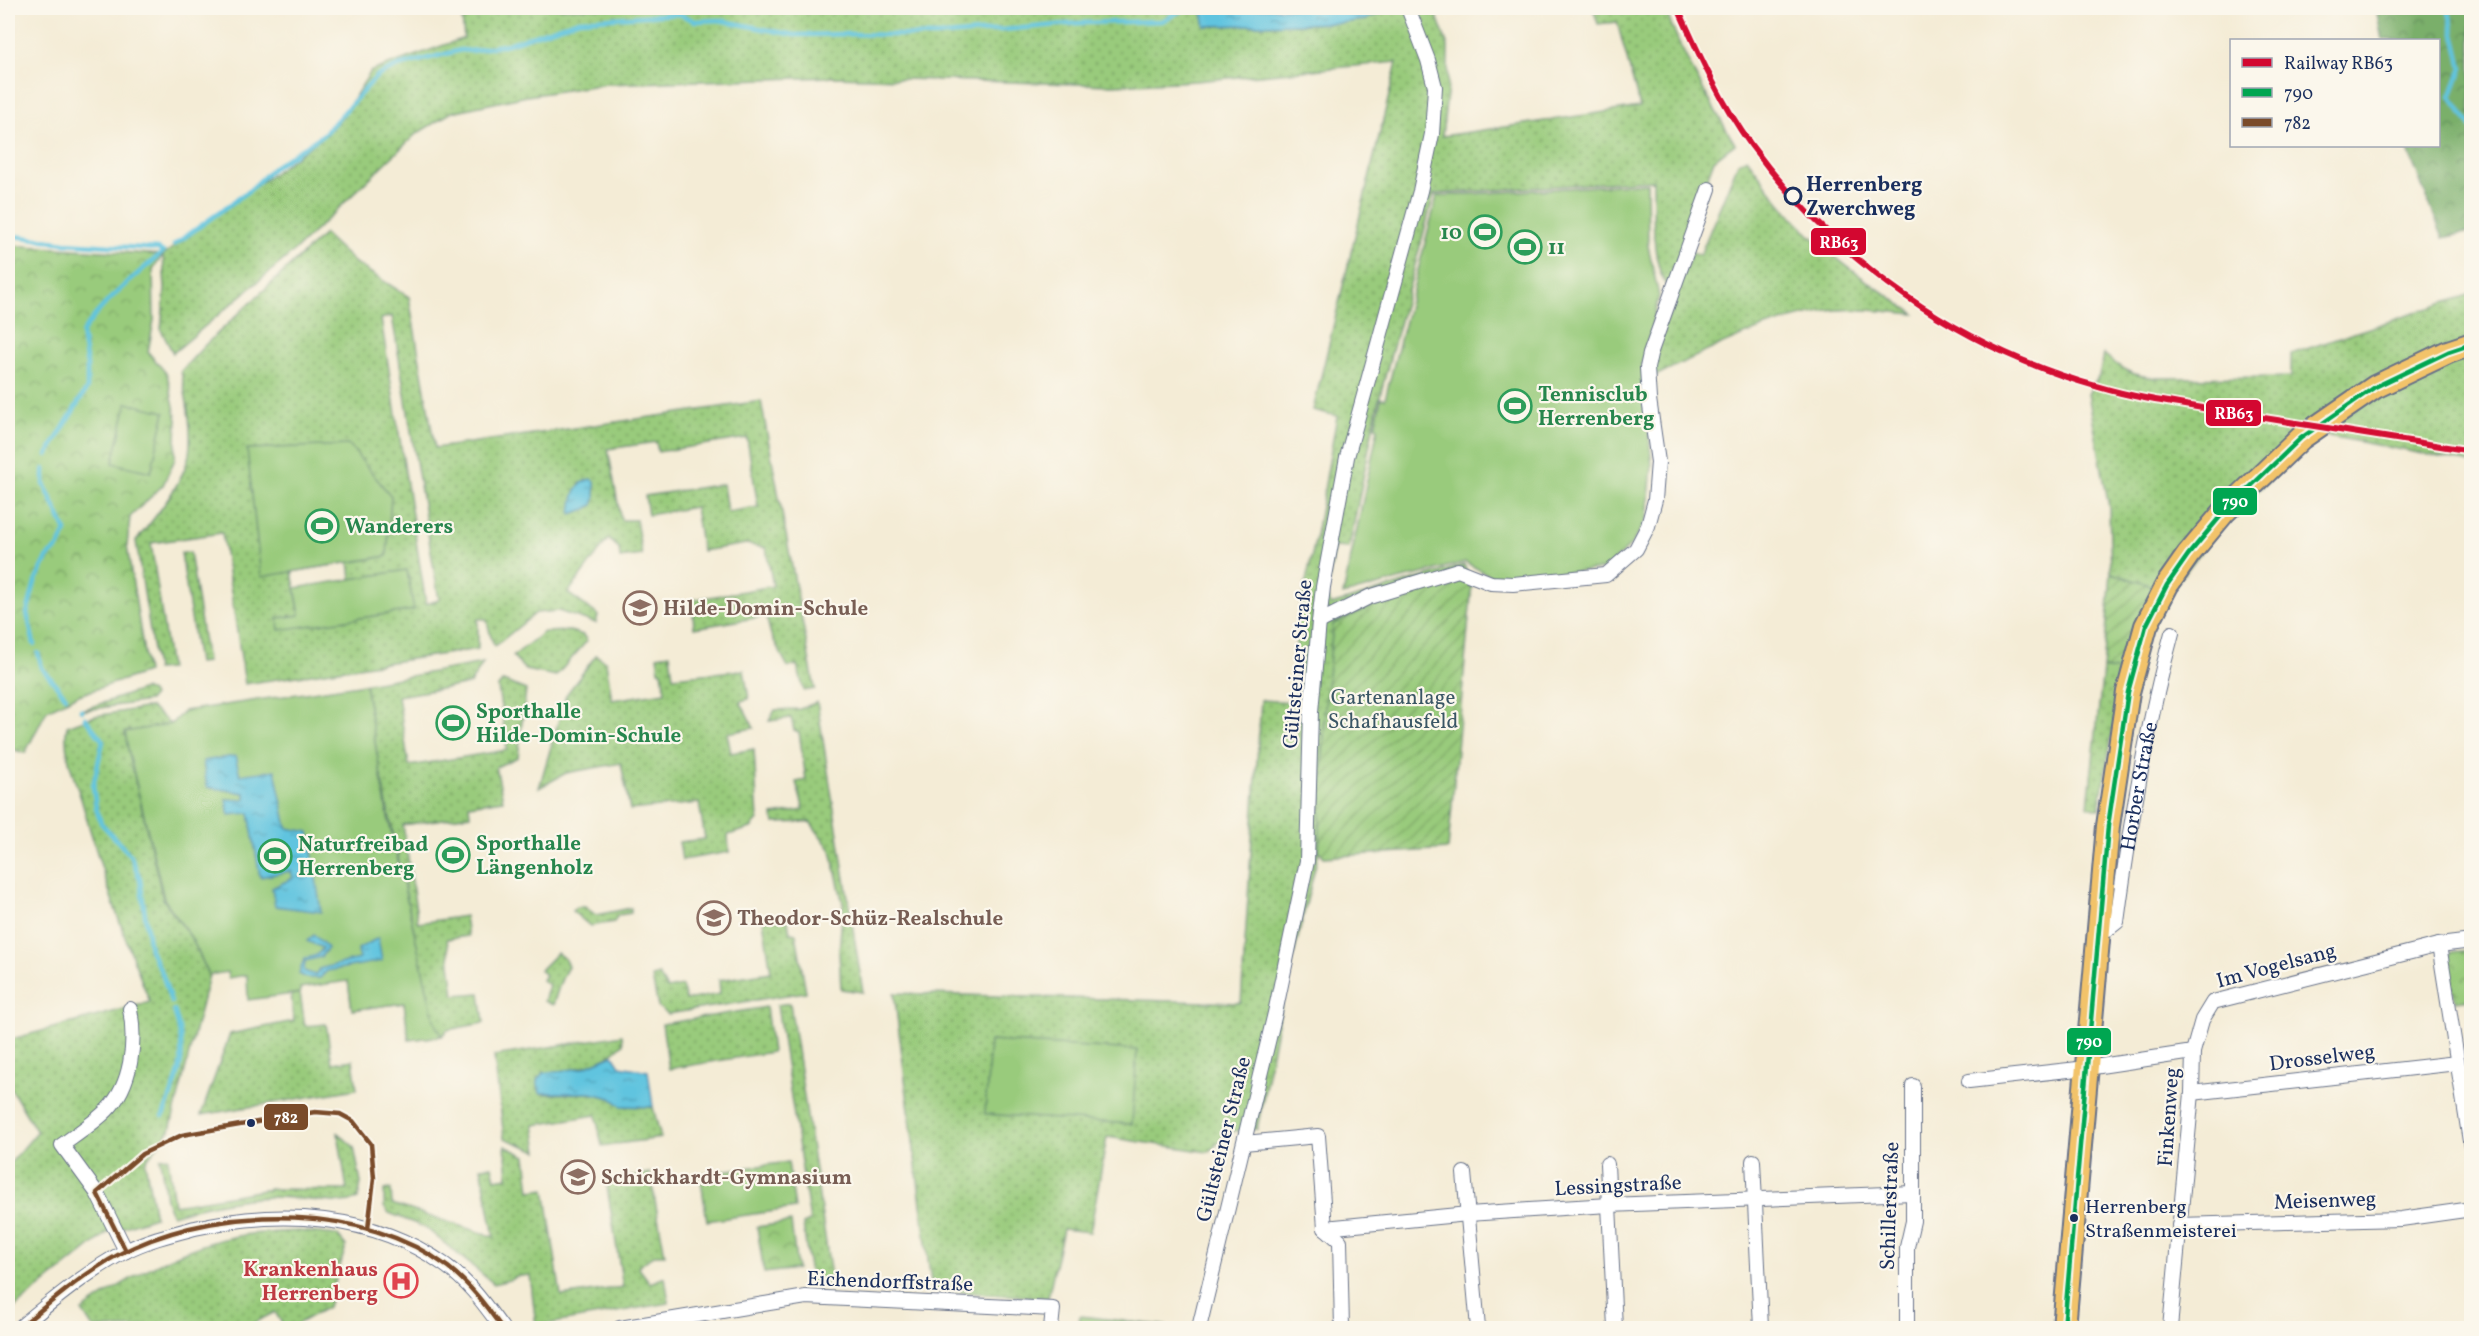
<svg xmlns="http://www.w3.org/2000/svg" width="2479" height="1336" font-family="Vollkorn,serif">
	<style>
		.grass { fill: url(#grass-dots); stroke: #5a7d6c; stroke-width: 1.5; fill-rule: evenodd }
		.forest { fill: url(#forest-crowns); stroke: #4a6f64; stroke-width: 1.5 }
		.park { fill: url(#park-crowns); stroke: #5a7d6c; stroke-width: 1.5 }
		.garden { fill: url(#garden-furrows); stroke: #5a7d6c; stroke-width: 1.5 }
		.pitch { fill: #99cb7b; stroke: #5a7d6c; stroke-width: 1.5 }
		.water { fill: url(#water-ripples); stroke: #3e7a9e; stroke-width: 1.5 }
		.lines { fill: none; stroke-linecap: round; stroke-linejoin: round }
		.stream { stroke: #61c4df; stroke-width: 4.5 }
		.street-casing { stroke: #677188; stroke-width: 16 }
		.primary-casing { stroke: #677188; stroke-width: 26 }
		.street { stroke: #fff; stroke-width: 14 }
		.primary { stroke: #f2c36a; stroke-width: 22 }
		.bus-1-casing { stroke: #fbf7ec; stroke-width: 9 }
		.bus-2-casing { stroke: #fbf7ec; stroke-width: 9 }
		.bus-1 { stroke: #00a651; stroke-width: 4.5 }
		.bus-2 { stroke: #7a4b2a; stroke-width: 4.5 }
		.rail-1-casing { stroke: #fbf7ec; stroke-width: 10 }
		.rail-1 { stroke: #d30730; stroke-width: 6 }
		.stop-dot { fill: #fbf7ec; stroke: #1b2f5e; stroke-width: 3 }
		.bus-dot { fill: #1b2f5e; stroke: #fbf7ec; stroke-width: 2 }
		.labels { text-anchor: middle; stroke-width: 4.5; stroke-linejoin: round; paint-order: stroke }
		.bus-label { font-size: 20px; fill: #1b2f5e; stroke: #fbf7ec; text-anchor: start }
		.stop-label { font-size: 21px; font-weight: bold; fill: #1b2f5e; stroke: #fbf7ec; text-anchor: start }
		.leisure-label { font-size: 21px; font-weight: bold; fill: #27864d; stroke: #fbf7ec; text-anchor: start }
		.education-label { font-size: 21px; font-weight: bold; fill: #785e54; stroke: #fbf7ec; text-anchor: start }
		.street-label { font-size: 21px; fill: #1b2f5e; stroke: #fbf7ec }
		.park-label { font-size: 21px; fill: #3a5665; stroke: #fbf7ec }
		.health-label { font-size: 21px; font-weight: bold; fill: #be3a42; stroke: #fbf7ec; text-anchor: end }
		.line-badge { stroke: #fbf7ec; stroke-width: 2 }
		.badge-label { font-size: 16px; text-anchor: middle; font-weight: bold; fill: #fff }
	</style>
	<defs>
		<pattern id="grass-dots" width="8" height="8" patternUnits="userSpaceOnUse" patternTransform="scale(1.5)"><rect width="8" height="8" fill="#99cb7b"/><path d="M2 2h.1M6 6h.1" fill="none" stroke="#7ca568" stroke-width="1.8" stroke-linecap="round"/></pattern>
		<pattern id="forest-crowns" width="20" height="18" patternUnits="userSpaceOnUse" patternTransform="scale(1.5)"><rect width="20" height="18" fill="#7aaf6b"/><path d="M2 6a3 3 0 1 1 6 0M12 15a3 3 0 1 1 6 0" fill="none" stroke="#638f5b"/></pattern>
		<pattern id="park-crowns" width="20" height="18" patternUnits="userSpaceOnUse" patternTransform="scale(1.5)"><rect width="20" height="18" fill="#99cb7b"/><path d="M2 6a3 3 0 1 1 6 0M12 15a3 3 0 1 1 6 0" fill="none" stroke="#7ca568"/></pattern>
		<pattern id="garden-furrows" width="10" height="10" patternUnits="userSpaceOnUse" patternTransform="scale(1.5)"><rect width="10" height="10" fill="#99cb7b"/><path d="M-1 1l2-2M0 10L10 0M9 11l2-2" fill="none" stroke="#7ca568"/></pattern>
		<pattern id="water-ripples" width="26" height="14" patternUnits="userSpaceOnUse" patternTransform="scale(1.5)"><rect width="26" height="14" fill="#61c4df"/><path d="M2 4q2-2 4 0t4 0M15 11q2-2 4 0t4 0" fill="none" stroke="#4fa0b8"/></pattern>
	</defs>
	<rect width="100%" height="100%" fill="#fbf7ec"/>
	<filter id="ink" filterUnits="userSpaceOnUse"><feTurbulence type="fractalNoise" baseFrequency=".0167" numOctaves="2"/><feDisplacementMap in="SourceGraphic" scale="12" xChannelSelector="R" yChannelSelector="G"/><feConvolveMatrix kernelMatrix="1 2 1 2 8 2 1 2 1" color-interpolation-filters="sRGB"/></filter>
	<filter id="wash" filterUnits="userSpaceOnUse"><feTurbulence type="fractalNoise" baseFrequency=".008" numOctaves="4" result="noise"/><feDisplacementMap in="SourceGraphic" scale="24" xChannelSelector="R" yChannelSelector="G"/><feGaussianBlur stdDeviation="1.35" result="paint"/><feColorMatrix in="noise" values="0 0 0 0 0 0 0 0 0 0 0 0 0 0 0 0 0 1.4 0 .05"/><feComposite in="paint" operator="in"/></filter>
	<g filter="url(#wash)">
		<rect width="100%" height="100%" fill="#f4ecd6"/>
		<g class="grass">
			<path d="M 461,8 L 1201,8 L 1205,26 L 1340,23 L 1365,20 L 1385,11 L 1384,8 L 1434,8 L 1448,46 L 1448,86 L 1442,136 L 1640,107 L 1617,22 L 1598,24 L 1593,8 L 1665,8 C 1682,56 1709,100 1735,144 L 1714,160 L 1667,287 C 1650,260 1654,212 1653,180 L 1434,194 L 1378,403 L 1349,548 L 1335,547 L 1326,594 L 1331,605 L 1464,565 L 1472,584 L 1458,577 L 1325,707 L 1319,851 L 1281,1008 L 1257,1129 L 1232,1131 L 1208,1152 L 1107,1137 L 1090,1232 L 1063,1229 L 1048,1298 L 932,1290 L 894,993 L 1241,1003 L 1261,700 L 1294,702 L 1297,621 L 1315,541 L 1337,416 L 1313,410 L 1397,62 L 1196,81 L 1113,85 L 833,77 L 606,84 L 527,96 L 452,112 L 416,134 L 291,254 L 173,353 L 161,330 L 165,289 L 163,255 L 324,136 L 342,117 L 371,71 L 464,38 Z"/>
			<path d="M 1747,158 C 1759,174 1770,191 1783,206 C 1819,250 1869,283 1915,314 C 1889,312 1863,308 1837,310 C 1776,316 1706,351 1651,378 L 1652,359 L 1692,252 L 1700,255 L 1738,163 Z"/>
			<path d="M 324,234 L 355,263 L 409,297 L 435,448 L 761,401 L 815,689 L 804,691 L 797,665 L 788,667 L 771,635 L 766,616 L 694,628 L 692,600 L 773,586 L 766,548 L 746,544 L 702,551 L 695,507 L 648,515 L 645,496 L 723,484 L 727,512 L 758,507 L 747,438 L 658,452 L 656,442 L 608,449 L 621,520 L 636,520 L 642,555 L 620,558 L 619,548 L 608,539 L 568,593 L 598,615 L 596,623 L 558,611 L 536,613 L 495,646 C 489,638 490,628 486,619 L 478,619 L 478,649 L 245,684 L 222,533 L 151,543 L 170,669 L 156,670 L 136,541 C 154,519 184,482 189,454 C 193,427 186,398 181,371 L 205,345 ZM 392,316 L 439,600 L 426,604 L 381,319 ZM 387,556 L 349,562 L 351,579 L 407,570 L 280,630 L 300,615 L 292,572 Z"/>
			<path d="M 2471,294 L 2471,463 L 2324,435 L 2229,515 L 2170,592 L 2111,573 L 2109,507 L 2088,394 L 2099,376 L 2104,354 C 2123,371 2131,375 2156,378 L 2291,377 L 2291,354 Z"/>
			<polygon points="190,552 207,662 198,663 181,553"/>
			<polygon points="570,631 583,635 587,641 556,676 525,670 513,656 544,632"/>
			<polygon points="670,654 673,677 744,670 749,699 740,701 754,728 727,733 731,753 754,749 758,820 751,828 728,835 729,852 682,860 679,842 705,839 699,803 630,810 621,763 566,773 539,788 566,695 596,655 606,662 612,700 665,692 662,671 659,671 657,656"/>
			<polygon points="483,663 470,684 398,696 409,766 507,750 498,687 503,681 526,690 518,757 496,767 503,800 469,805 470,815 403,825 418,923 465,916 468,936 447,939 454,995 480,993 484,1023 447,1030 442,1036 409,1040 404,1003 352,1010 348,980 423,974 380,772 365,684"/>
			<polygon points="2103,669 2123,672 2099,809 2088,806"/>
			<polygon points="144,689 151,692 153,696 149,701 79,711"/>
			<polygon points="817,702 863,992 841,989 839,952 843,904 831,850 810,822 774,823 773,815 804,810 796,782 806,780 799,732 794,730 791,718 769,721 775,710 800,709"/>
			<path d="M 150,707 L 171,724 L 126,732 L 128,749 L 163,899 L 192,939 L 209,975 L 170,1130 L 145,1162 L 155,1217 L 107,1233 L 8,1313 L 8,1166 L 37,1132 L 8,1084 L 8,1040 L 150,1002 C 123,936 101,870 82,802 C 75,779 62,751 67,726 L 95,716 Z"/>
			<polygon points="576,907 585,907 596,915 631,908 631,913 618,915 614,922 590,926 572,911"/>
			<polygon points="787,916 790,933 796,934 806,992 668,1014 658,1007 652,977 659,975 667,989 682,986 686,1000 720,994 719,980 771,972 763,920"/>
			<path d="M 557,953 L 565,959 L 568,967 C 560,979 558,991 553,1005 L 544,1001 L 549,985 L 542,980 L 545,975 L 540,970 Z"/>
			<polygon points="300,993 305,1026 326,1024 332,1063 353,1060 357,1089 201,1115 230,1034 294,1021 291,995"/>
			<polygon points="790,1003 832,1283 811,1283 803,1224 810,1221 777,1005"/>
			<polygon points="766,1007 772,1052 669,1069 662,1024"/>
			<path d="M 622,1035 L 623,1044 C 603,1066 571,1071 543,1073 L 545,1094 L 591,1093 L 611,1098 L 621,1106 L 653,1107 L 661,1138 L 602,1146 L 596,1115 L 534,1125 L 538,1151 L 504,1138 L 494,1056 Z"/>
			<path d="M 338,1133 L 354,1147 L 361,1183 L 358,1199 C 336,1207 295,1196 269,1197 C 234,1199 206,1205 172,1215 L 166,1200 L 160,1158 L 168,1157 L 174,1205 L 270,1189 L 347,1190 Z"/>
			<polygon points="505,1146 526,1156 530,1191 545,1189 561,1296 623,1287 606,1180 650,1173 665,1255 654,1255 638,1267 650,1283 665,1277 669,1303 536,1326 530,1275 513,1277 513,1279 494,1284 426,1228 389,1213 384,1207 384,1190 391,1189 392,1204 494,1237 481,1167 492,1166 495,1179 508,1177"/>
			<path d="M 299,1231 L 337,1235 L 346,1246 L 328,1307 L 290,1328 L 285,1328 L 275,1312 L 244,1328 L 146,1328 L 144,1325 L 137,1328 L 93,1328 L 82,1311 C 131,1276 183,1245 243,1235 C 262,1232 281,1232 299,1231 Z"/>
			<polygon points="1080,1316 1166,1326 1166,1328 1101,1328 1097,1324 1079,1323"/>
		</g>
		<polygon class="forest" points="2376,8 2471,8 2471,232 2443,238 2406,146 2438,146 2438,40 2382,40"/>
		<g class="park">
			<polygon points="8,245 163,255 153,269 154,320 148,352 167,374 177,420 175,459 163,485 130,517 127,546 147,672 76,696 47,710 25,753 8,748"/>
			<polygon points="2471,950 2471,999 2455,1001 2448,958 2451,952"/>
			<polygon points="791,1222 797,1269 764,1273 757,1227"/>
		</g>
		<g class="garden">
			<polygon points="2111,573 2155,587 2123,672 2103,669"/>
			<polygon points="1458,577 1472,584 1448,849 1324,857 1319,851 1325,707 1333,624 1407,590"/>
		</g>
		<g class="pitch">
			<polygon points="1647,183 1648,246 1659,296 1642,364 1652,466 1647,519 1632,544 1605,569 1496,579 1465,562 1343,595 1378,428 1375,427 1381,398 1385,399 1437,196"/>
			<polygon points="127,403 165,412 151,472 113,463"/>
			<polygon points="349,445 391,496 387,556 261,577 247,449"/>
			<polygon points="407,570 414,610 279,630 278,618 300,615 295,588"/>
			<polygon points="365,684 387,812 435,1024 442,1036 409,1040 404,1003 352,1010 348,981 300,988 300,993 248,1000 247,975 228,978 227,972 209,975 192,939 164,899 128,749 125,732 171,724 184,711"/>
			<polygon points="990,1041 1137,1050 1132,1124 985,1114"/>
			<polygon points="788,1162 795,1208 707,1221 700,1174"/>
		</g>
		<g class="water">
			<polygon points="1201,8 1384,8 1385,11 1365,20 1340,23 1205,26"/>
			<path d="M 590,479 L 595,481 L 595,499 L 593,505 L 586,509 L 571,514 C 573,498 573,484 590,479 Z"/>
			<polygon points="235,756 240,775 275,770 287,828 309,832 321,912 275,906 272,888 293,878 291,871 260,877 249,813 229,815 226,799 245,800 245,793 207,787 203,761"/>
			<polygon points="314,935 328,948 321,957 305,961 304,971 315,975 319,969 359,959 358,949 378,938 382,961 327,971 320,978 307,978 299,974 304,959 317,955 323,948 307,941"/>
			<polygon points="613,1055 620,1066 648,1071 653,1107 621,1106 611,1098 591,1093 540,1093 537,1080 543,1073 582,1068"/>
		</g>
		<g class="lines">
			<g class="stream">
				<polyline points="2448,8 2462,68 2451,97 2472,128"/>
				<path d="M 8,235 L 65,243 L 158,249 L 163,252 C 134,277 103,301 82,333 L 87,366 L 87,388 L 47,455"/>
				<polyline points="174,245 250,190 274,167 323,135 377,76 398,66 461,50 471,51 508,44 579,20 644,16 679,14 695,21 719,20 794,35 854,34 935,36 1079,23 1162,21 1186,8"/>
				<polyline points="34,644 27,613 35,582 47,558 59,546 66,531 44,484 44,469"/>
				<polyline points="38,653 42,668 66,697"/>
				<polyline points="81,710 82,711"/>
				<polyline points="85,718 103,741 93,786 96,808 101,823 131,856 140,879 150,950 162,973 171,1002"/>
				<path d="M 163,1116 C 180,1072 189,1057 174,1010"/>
			</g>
		</g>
	</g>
	<g filter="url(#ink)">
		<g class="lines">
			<defs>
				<g id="street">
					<polyline points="1319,622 1369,597 1458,570 1491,583 1513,584 1606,575 1636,549 1648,526 1655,500 1658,462 1649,399 1647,368 1650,354 1709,189"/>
					<path id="s1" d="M 2099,930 L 2108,929 L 2117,922 C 2130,824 2146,728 2172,633"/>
					<polyline points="2439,945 2472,1154"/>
					<polyline points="1969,1081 2087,1068 2193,1052"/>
					<polyline points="2192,1093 2457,1063"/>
					<polyline points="1244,1143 1318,1136 1325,1228 1340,1241 1342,1328"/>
					<polyline points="1753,1161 1761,1328"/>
					<polyline points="1607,1164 1615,1328"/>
					<polyline points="1464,1173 1478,1328"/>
					<polyline points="2179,1225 2401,1219 2472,1209"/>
					<polyline points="1325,1228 1468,1214 1609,1205 1913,1193"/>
					<path d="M 126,1251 L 97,1193 L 62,1145 C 77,1134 94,1123 107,1110 C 132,1085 136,1042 130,1009"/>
					<path d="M 19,1328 C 51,1302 89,1270 126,1251 C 147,1240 172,1234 195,1228 C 279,1209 372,1213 445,1265 C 469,1282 485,1305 502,1328"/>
					<polyline points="620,1328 806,1297 1053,1309 1051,1328"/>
					<polyline points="1199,1328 1275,1013 1307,861 1311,712 1319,622 1323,587 1347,457 1420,191 1432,134 1435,87 1428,60 1408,8"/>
					<polyline points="1907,1328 1907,1247 1913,1221 1913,1086"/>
					<polyline points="2170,1328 2192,1093 2193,1052 2202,1020 2213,1002 2439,945 2472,941"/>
				</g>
				<polyline id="primary" points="2064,1328 2108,826 2128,692 2146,626 2167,585 2188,555 2224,512 2301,438 2375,387 2448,352 2472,344"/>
			</defs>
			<use href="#street" class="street-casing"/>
			<use href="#primary" class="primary-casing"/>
			<use href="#street" class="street"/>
			<use href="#primary" class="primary"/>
			<defs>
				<polyline id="bus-1" points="2064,1328 2108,826 2128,692 2146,626 2167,585 2188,555 2224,512 2301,438 2375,387 2448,352 2472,344"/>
				<g id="bus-2">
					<polyline points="126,1251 97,1193 142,1154 182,1135 315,1112 340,1114 353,1121 371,1144 374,1178 368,1229"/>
					<path d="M 19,1328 C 55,1299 91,1266 134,1247 C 228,1205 364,1204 448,1267 C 470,1284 486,1306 502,1328"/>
				</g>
			</defs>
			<use href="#bus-1" class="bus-1-casing"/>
			<use href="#bus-2" class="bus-2-casing"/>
			<use href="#bus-1" class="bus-1"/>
			<use href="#bus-2" class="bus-2"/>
			<defs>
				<path id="rail-1" d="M 1678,8 C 1699,55 1721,103 1751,145 C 1837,262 1959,348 2099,387 C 2139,399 2181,404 2222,411 C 2305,425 2388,438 2472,451"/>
			</defs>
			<use href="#rail-1" class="rail-1-casing"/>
			<use href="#rail-1" class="rail-1"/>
		</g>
	</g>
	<defs>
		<symbol id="stadium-ring" viewBox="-11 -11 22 22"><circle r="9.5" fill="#fbf7ec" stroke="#2e9e5b" stroke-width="1.5"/><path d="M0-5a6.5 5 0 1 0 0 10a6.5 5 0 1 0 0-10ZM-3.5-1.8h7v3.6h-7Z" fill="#2e9e5b"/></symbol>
		<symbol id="school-ring" viewBox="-11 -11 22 22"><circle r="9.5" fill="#fbf7ec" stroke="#8d6e63" stroke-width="1.5"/><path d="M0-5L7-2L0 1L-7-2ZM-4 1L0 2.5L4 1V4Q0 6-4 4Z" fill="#8d6e63"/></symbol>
		<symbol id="hospital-ring" viewBox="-11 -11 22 22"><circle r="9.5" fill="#fbf7ec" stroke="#e0444e" stroke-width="1.5"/><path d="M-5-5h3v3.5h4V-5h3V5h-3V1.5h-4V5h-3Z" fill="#e0444e"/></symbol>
	</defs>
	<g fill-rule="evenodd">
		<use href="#stadium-ring" x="1466" y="213" width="38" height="38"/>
		<use href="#stadium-ring" x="1506" y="228" width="38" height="38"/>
		<use href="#stadium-ring" x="1496" y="387" width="38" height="38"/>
		<use href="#stadium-ring" x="303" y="507" width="38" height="38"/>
		<use href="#school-ring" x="621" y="589" width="38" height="38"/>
		<use href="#stadium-ring" x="434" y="704" width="38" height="38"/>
		<use href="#stadium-ring" x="434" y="836" width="38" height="38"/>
		<use href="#stadium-ring" x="256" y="837" width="38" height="38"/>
		<use href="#school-ring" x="695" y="899" width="38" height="38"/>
		<use href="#school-ring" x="559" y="1158" width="38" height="38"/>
		<use href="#hospital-ring" x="382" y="1262" width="38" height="38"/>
	</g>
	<circle class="stop-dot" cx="1793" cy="196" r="8"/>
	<g class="bus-dot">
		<circle cx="251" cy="1123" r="5"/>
		<circle cx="2074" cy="1218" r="5"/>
	</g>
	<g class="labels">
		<g class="bus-label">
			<text x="2085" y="1213">Herrenberg<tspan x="2085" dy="24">Straßenmeisterei</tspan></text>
		</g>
		<g class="stop-label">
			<text x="1806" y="191">Herrenberg<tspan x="1806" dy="24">Zwerchweg</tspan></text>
		</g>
		<g class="leisure-label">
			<text x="1462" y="239" text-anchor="end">10</text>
			<text x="1548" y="254">11</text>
			<text x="1538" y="401">Tennisclub<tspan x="1538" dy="24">Herrenberg</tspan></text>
			<text x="345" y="533">Wanderers</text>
			<text x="476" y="718">Sporthalle<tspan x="476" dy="24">Hilde-Domin-Schule</tspan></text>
			<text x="476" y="850">Sporthalle<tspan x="476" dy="24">Längenholz</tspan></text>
			<text x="298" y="851">Naturfreibad<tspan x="298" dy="24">Herrenberg</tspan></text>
		</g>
		<g class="education-label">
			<text x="663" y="615">Hilde-Domin-Schule</text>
			<text x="737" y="925">Theodor-Schüz-Realschule</text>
			<text x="601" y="1184">Schickhardt-Gymnasium</text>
		</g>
		<g class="street-label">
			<text transform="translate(1297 664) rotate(-85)" y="7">Gültsteiner Straße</text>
			<text dy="7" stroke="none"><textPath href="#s1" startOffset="158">Horber Straße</textPath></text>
			<text transform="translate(2276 965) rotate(-15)" y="7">Im Vogelsang</text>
			<text transform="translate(2322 1057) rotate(-7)" y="7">Drosselweg</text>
			<text transform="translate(2168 1117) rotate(-86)" y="7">Finkenweg</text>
			<text transform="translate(1223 1139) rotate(-76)" y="7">Gültsteiner Straße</text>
			<text transform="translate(1618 1185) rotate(-3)" y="7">Lessingstraße</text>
			<text transform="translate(2325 1200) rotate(-2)" y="7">Meisenweg</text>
			<text transform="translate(1889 1206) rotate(-88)" y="7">Schillerstraße</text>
			<text transform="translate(890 1281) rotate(2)" y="7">Eichendorffstraße</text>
		</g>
		<g class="park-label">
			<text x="1393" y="704">Gartenanlage<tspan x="1393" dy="24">Schafhausfeld</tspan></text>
		</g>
		<g class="health-label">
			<text x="378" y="1276">Krankenhaus<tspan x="378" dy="24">Herrenberg</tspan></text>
		</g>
	</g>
	<g class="line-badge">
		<rect x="1810" y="227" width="57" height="29" rx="6" fill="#d30730"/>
		<rect x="2205" y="399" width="57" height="28" rx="6" fill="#d30730"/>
		<rect x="2212" y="487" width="46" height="29" rx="6" fill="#00a651"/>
		<rect x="2066" y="1027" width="46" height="29" rx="6" fill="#00a651"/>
		<rect x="263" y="1103" width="46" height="28" rx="6" fill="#7a4b2a"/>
	</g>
	<g class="badge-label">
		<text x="1839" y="248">RB63</text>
		<text x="2234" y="419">RB63</text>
		<text x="2235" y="507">790</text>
		<text x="2089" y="1047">790</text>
		<text x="286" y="1123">782</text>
	</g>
	<rect width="2479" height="1336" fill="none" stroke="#fbf7ec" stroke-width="30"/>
	<rect x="2230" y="39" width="210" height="108" fill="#fbf7ec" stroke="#a1a7b3" stroke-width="1.5"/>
	<rect x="2242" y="58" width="30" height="9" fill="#d30730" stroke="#a1a7b3" stroke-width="1.5"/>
	<text x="2284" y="69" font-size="18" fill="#1b2f5e">Railway RB63</text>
	<rect x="2242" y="88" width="30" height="9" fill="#00a651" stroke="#a1a7b3" stroke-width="1.5"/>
	<text x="2284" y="99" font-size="18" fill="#1b2f5e">790</text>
	<rect x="2242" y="118" width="30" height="9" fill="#7a4b2a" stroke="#a1a7b3" stroke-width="1.5"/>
	<text x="2284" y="129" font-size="18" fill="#1b2f5e">782</text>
</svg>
